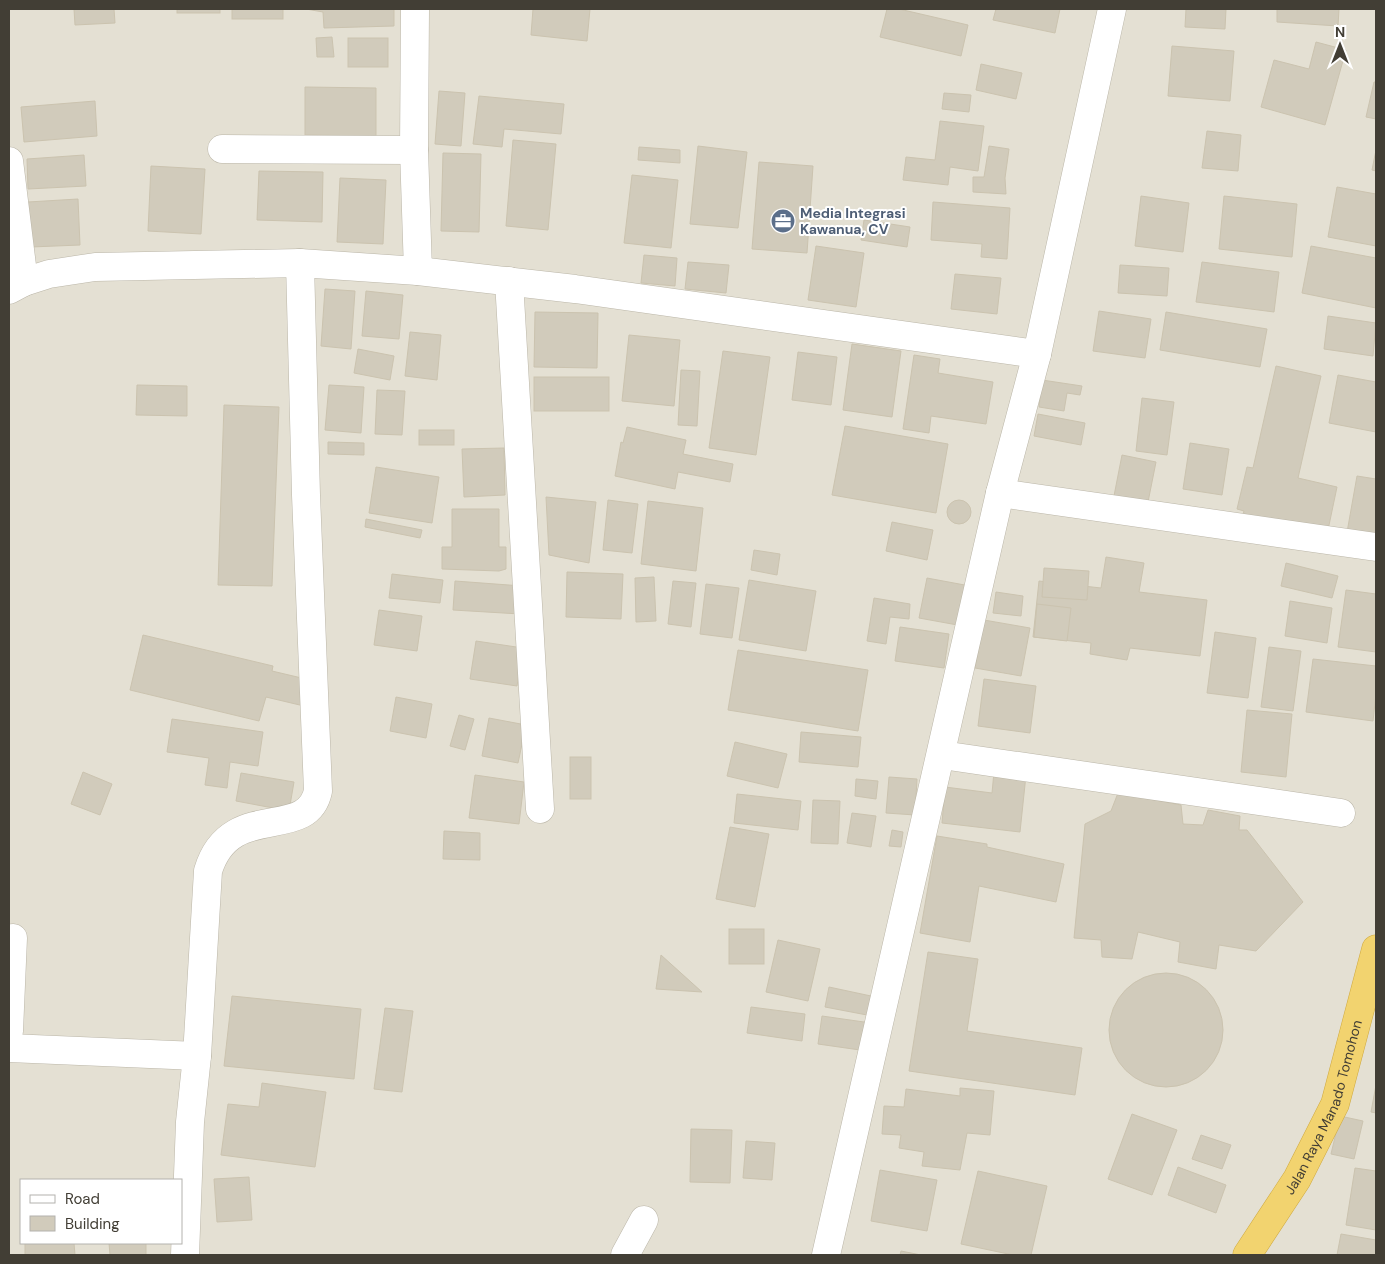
<svg xmlns="http://www.w3.org/2000/svg" width="1385" height="1264" font-family="'DM Sans',sans-serif">
	<style>
		.residential { fill: #e4e0d3; fill-rule: evenodd }
		.building { fill: #d1cbbb; stroke: #cbc3af }
		.lines { fill: none; stroke-linecap: round; stroke-linejoin: round }
		.minor-casing { stroke: #bbb6a8; stroke-width: 29 }
		.highway-casing { stroke: #cfa940; stroke-width: 29 }
		.minor { stroke: #fff; stroke-width: 28 }
		.highway { stroke: #f2d36f; stroke-width: 28 }
		.labels { text-anchor: middle; stroke-width: 4; stroke-linejoin: round; paint-order: stroke }
		.service-label { font-size: 14px; font-weight: bold; fill: #4e5e75; stroke: #fff; text-anchor: start }
		.street-label { font-size: 14px; fill: #423e35; stroke: #fff }
	</style>
	<rect width="100%" height="100%" fill="#f1eee4"/>
	<path class="residential" d="M 9,9 L 1376,9 L 1376,1255 L 9,1255 ZM 21,1180 L 181,1180 L 181,1243 L 21,1243 Z"/>
	<g class="building">
		<polygon points="74,9 114,9 115,23 75,25"/>
		<rect x="177" y="9" width="43" height="4"/>
		<rect x="232" y="9" width="51" height="10"/>
		<polygon points="306,9 394,9 394,26 324,28 323,12"/>
		<polygon points="533,9 590,9 587,41 531,35"/>
		<polygon points="887,9 899,9 968,25 961,56 880,37"/>
		<polygon points="996,9 1060,9 1055,33 993,20"/>
		<polygon points="1186,9 1226,9 1225,29 1185,27"/>
		<polygon points="1277,9 1339,9 1338,26 1277,22"/>
		<polygon points="332,37 334,57 317,57 316,38"/>
		<rect x="348" y="38" width="40" height="29"/>
		<polygon points="1316,42 1346,50 1325,125 1261,107 1274,60 1309,69"/>
		<polygon points="1172,46 1234,51 1230,101 1168,96"/>
		<polygon points="981,64 1022,73 1016,99 976,90"/>
		<polygon points="1374,82 1376,82 1376,119 1366,117"/>
		<polygon points="305,87 376,88 376,136 305,135"/>
		<polygon points="439,91 465,93 461,146 435,144"/>
		<polygon points="944,93 971,95 969,112 942,109"/>
		<polygon points="479,96 564,104 561,134 504,129 502,147 473,144"/>
		<polygon points="95,101 97,136 24,142 21,107"/>
		<polygon points="940,121 984,126 978,171 950,167 948,185 903,180 906,157 935,160"/>
		<polygon points="1207,131 1241,135 1238,171 1202,168"/>
		<polygon points="513,140 556,144 548,230 506,226"/>
		<polygon points="698,146 747,152 738,228 690,224"/>
		<polygon points="989,146 1009,149 1005,178 1006,194 973,192 973,177 984,177"/>
		<polygon points="639,147 680,150 680,163 638,160"/>
		<polygon points="1376,150 1376,171 1372,170"/>
		<polygon points="443,153 481,154 479,232 441,231"/>
		<polygon points="84,155 86,186 28,189 27,159"/>
		<polygon points="759,162 813,166 807,253 752,249"/>
		<polygon points="151,166 205,169 201,234 148,231"/>
		<polygon points="259,171 323,172 322,222 257,220"/>
		<polygon points="632,175 678,180 671,248 624,243"/>
		<polygon points="340,178 386,180 383,244 337,242"/>
		<polygon points="1337,187 1376,194 1376,246 1328,237"/>
		<polygon points="1141,196 1189,203 1183,252 1135,246"/>
		<polygon points="1224,196 1297,204 1292,257 1219,249"/>
		<polygon points="78,199 80,245 31,247 28,202"/>
		<polygon points="933,202 1010,208 1007,259 981,257 982,244 931,240"/>
		<polygon points="864,220 910,227 907,247 861,240"/>
		<polygon points="816,246 864,253 856,307 808,300"/>
		<polygon points="1311,246 1376,258 1376,308 1302,293"/>
		<polygon points="644,255 677,258 675,286 641,283"/>
		<polygon points="688,262 729,265 726,293 685,289"/>
		<polygon points="1202,262 1279,272 1274,312 1196,302"/>
		<polygon points="1120,265 1169,268 1167,296 1118,293"/>
		<polygon points="955,274 1001,278 997,314 951,309"/>
		<polygon points="325,289 355,291 351,349 321,346"/>
		<polygon points="366,291 403,295 399,339 362,336"/>
		<polygon points="1099,311 1151,319 1145,358 1093,351"/>
		<polygon points="535,312 598,313 597,368 534,367"/>
		<polygon points="1166,312 1267,329 1260,367 1160,350"/>
		<polygon points="1328,316 1376,323 1373,356 1324,349"/>
		<polygon points="410,332 441,335 437,380 405,376"/>
		<polygon points="629,335 680,340 674,406 622,401"/>
		<polygon points="852,344 901,351 892,417 843,410"/>
		<polygon points="358,349 394,356 390,380 354,373"/>
		<polygon points="723,351 770,357 756,455 709,448"/>
		<polygon points="798,352 837,357 831,405 792,400"/>
		<polygon points="914,355 940,359 938,373 993,382 986,424 931,416 929,433 903,429"/>
		<polygon points="1276,366 1321,376 1298,478 1337,487 1328,530 1241,522 1244,511 1237,509 1247,467 1253,468"/>
		<polygon points="681,370 700,371 697,426 678,425"/>
		<polygon points="1338,375 1376,382 1376,432 1329,423"/>
		<rect x="534" y="377" width="75" height="34"/>
		<polygon points="1042,380 1082,386 1080,395 1067,393 1064,411 1039,407"/>
		<polygon points="137,385 187,386 187,416 136,415"/>
		<polygon points="329,385 364,387 361,433 325,430"/>
		<polygon points="377,390 405,391 402,435 375,434"/>
		<polygon points="1142,398 1174,402 1167,455 1136,451"/>
		<polygon points="224,405 279,407 272,586 218,585"/>
		<polygon points="1038,414 1085,423 1081,445 1034,436"/>
		<polygon points="845,426 948,444 936,513 832,495"/>
		<polygon points="627,427 686,440 683,454 733,464 730,482 678,472 675,489 615,476 621,442 623,443"/>
		<rect x="419" y="430" width="35" height="15"/>
		<polygon points="328,442 364,443 364,455 328,454"/>
		<polygon points="1190,443 1229,449 1222,495 1183,489"/>
		<polygon points="504,448 505,495 464,497 462,449"/>
		<polygon points="1122,455 1156,462 1147,507 1113,501"/>
		<polygon points="376,467 439,477 432,523 369,513"/>
		<polygon points="1357,476 1376,479 1376,544 1346,538"/>
		<polygon points="546,497 596,502 589,563 549,555"/>
		<polygon points="608,500 638,504 632,553 603,550"/>
		<circle cx="959" cy="512" r="12"/>
		<polygon points="648,501 703,508 696,571 641,564"/>
		<polygon points="452,509 499,509 499,547 506,547 506,569 499,571 442,569 442,547 452,547"/>
		<polygon points="366,519 422,530 420,538 365,527"/>
		<polygon points="892,522 933,530 927,560 886,551"/>
		<polygon points="754,550 780,554 777,575 751,570"/>
		<polygon points="1106,557 1144,563 1139,592 1207,600 1200,656 1130,648 1127,660 1090,654 1091,643 1033,637 1039,581 1101,588"/>
		<polygon points="1286,563 1338,576 1332,598 1281,586"/>
		<polygon points="1044,568 1089,571 1087,600 1042,597"/>
		<polygon points="567,572 623,574 621,619 566,617"/>
		<polygon points="392,574 443,580 440,603 389,598"/>
		<polygon points="654,577 656,621 636,622 635,578"/>
		<polygon points="927,578 970,586 963,626 919,618"/>
		<polygon points="749,580 816,591 806,651 739,640"/>
		<polygon points="455,581 522,586 520,614 453,610"/>
		<polygon points="673,581 696,583 691,627 668,624"/>
		<polygon points="706,584 739,588 732,638 700,634"/>
		<polygon points="1346,590 1376,594 1376,652 1338,647"/>
		<polygon points="996,592 1023,596 1021,616 993,613"/>
		<polygon points="874,598 910,604 909,619 890,617 886,644 867,641"/>
		<polygon points="1290,601 1332,608 1327,643 1285,636"/>
		<polygon points="1037,604 1071,608 1067,641 1034,637"/>
		<polygon points="379,610 422,616 417,651 374,645"/>
		<polygon points="984,620 1030,628 1021,676 975,668"/>
		<polygon points="900,627 949,634 944,668 895,661"/>
		<polygon points="1215,632 1256,638 1248,698 1207,693"/>
		<polygon points="143,635 273,666 272,671 310,680 304,706 266,697 259,721 130,690"/>
		<polygon points="476,641 523,648 517,686 470,679"/>
		<polygon points="1269,647 1301,651 1293,711 1261,707"/>
		<polygon points="738,650 868,670 858,731 728,710"/>
		<polygon points="1313,659 1376,666 1376,694 1373,721 1306,712"/>
		<polygon points="984,679 1036,686 1030,733 978,726"/>
		<polygon points="396,697 432,704 426,738 390,731"/>
		<polygon points="1247,710 1292,714 1286,777 1241,772"/>
		<polygon points="459,715 474,719 465,750 450,746"/>
		<polygon points="489,718 526,725 518,763 482,756"/>
		<polygon points="172,719 263,732 258,766 230,762 227,788 205,785 209,758 167,752"/>
		<polygon points="801,732 861,737 858,767 799,762"/>
		<polygon points="735,742 787,754 778,788 727,776"/>
		<rect x="570" y="757" width="21" height="42"/>
		<polygon points="83,772 112,784 100,815 71,804"/>
		<polygon points="994,772 1026,775 1020,832 942,823 945,787 992,793"/>
		<polygon points="241,773 294,782 289,811 236,801"/>
		<polygon points="475,775 524,782 519,824 469,818"/>
		<polygon points="889,777 917,779 915,815 886,813"/>
		<polygon points="856,779 878,781 876,799 855,796"/>
		<polygon points="1118,793 1181,805 1183,824 1203,825 1208,810 1240,816 1239,830 1247,830 1303,902 1256,951 1219,945 1216,969 1178,962 1180,942 1138,932 1132,959 1102,957 1101,940 1074,938 1085,824 1111,811"/>
		<polygon points="737,794 801,801 798,830 734,823"/>
		<polygon points="813,800 840,801 838,844 811,843"/>
		<polygon points="852,813 876,816 871,847 847,843"/>
		<polygon points="730,827 769,834 755,907 716,899"/>
		<polygon points="892,830 903,832 901,847 889,846"/>
		<polygon points="444,831 480,833 480,860 443,859"/>
		<polygon points="937,836 987,844 987,847 1064,864 1056,902 979,886 970,942 920,933"/>
		<rect x="729" y="929" width="35" height="35"/>
		<polygon points="778,940 820,949 808,1001 766,992"/>
		<polygon points="928,952 978,959 967,1031 1082,1048 1075,1095 909,1071"/>
		<polygon points="661,955 702,992 656,989"/>
		<circle cx="1166" cy="1030" r="57"/>
		<polygon points="829,987 871,996 867,1015 825,1007"/>
		<polygon points="232,996 361,1009 354,1079 224,1066"/>
		<polygon points="751,1007 805,1014 802,1041 747,1033"/>
		<polygon points="385,1008 413,1011 402,1092 374,1089"/>
		<polygon points="822,1016 871,1023 867,1051 818,1044"/>
		<polygon points="262,1083 326,1092 315,1167 221,1155 228,1104 259,1107"/>
		<polygon points="1376,1085 1376,1113 1371,1112"/>
		<polygon points="960,1088 994,1091 990,1135 967,1133 960,1170 922,1166 924,1152 899,1148 901,1135 882,1134 884,1106 904,1107 906,1089 960,1096"/>
		<polygon points="1132,1114 1177,1130 1152,1195 1108,1179"/>
		<polygon points="1340,1116 1363,1121 1354,1159 1331,1154"/>
		<polygon points="691,1129 732,1130 730,1183 690,1182"/>
		<polygon points="1201,1135 1231,1145 1222,1169 1192,1159"/>
		<polygon points="746,1141 775,1143 772,1180 743,1178"/>
		<polygon points="1178,1167 1226,1185 1216,1213 1168,1195"/>
		<polygon points="1355,1168 1376,1171 1376,1230 1346,1225"/>
		<polygon points="880,1170 937,1180 927,1231 871,1221"/>
		<polygon points="978,1171 1047,1186 1031,1255 1013,1255 961,1244"/>
		<polygon points="249,1177 252,1220 217,1222 214,1179"/>
		<polygon points="1341,1234 1376,1240 1376,1255 1337,1255"/>
		<polygon points="25,1243 74,1243 75,1255 25,1255"/>
		<polygon points="109,1243 146,1243 146,1255 110,1255"/>
		<polygon points="901,1251 921,1255 900,1255"/>
	</g>
	<g class="lines">
		<defs>
			<g id="minor">
				<polyline points="415,9 414,150 418,271"/>
				<polyline points="222,149 414,150"/>
				<polyline points="9,161 24,282"/>
				<polyline points="509,281 540,809"/>
				<polyline points="9,290 24,282 49,274 95,267 300,263 418,271 575,289 1037,354"/>
				<polyline points="1000,493 1376,547"/>
				<polyline points="942,755 1341,813"/>
				<polyline points="9,1031 13,938"/>
				<polyline points="9,1048 197,1056"/>
				<path d="M 185,1255 L 190,1122 L 197,1056 L 208,871 C 230,798 307,843 318,791 L 306,495 L 300,263"/>
				<polyline points="625,1255 644,1220"/>
				<polyline points="826,1255 1000,493 1037,354 1112,9"/>
			</g>
			<g id="highway">
				<path id="s1" d="M 1247,1255 L 1297,1179 L 1335,1104 L 1376,949"/>
			</g>
		</defs>
		<use href="#minor" class="minor-casing"/>
		<use href="#highway" class="highway-casing"/>
		<use href="#minor" class="minor"/>
		<use href="#highway" class="highway"/>
	</g>
	<defs>
		<symbol id="office-disc" viewBox="-11 -11 22 22"><circle r="9.5" fill="#5c6f8a" stroke="#fff"/><path d="M-6-3h4V-5.5h4V-3h4V5H-6ZM-1-4.5V-3h2v-1.5ZM-6 0V1H6V0Z" fill="#fff"/></symbol>
	</defs>
	<g fill-rule="evenodd">
		<use href="#office-disc" x="769" y="207" width="28" height="28"/>
	</g>
	<g class="labels">
		<g class="service-label">
			<text x="800" y="218">Media Integrasi<tspan x="800" dy="16">Kawanua, CV</tspan></text>
		</g>
		<g class="street-label">
			<text dy="5" stroke="none"><textPath href="#s1" startOffset="168">Jalan Raya Manado Tomohon</textPath></text>
		</g>
	</g>
	<rect width="1385" height="1264" fill="none" stroke="#423e35" stroke-width="20"/>
	<rect x="20" y="1179" width="162" height="65" fill="#ffffff" stroke="#b3b2ae"/>
	<rect x="30" y="1195" width="25" height="8" fill="#ffffff" stroke="#b3b2ae"/>
	<text x="65" y="1204" font-size="15" fill="#423e35">Road</text>
	<rect x="30" y="1216" width="25" height="15" fill="#d1cbbb" stroke="#b3b2ae"/>
	<text x="65" y="1229" font-size="15" fill="#423e35">Building</text>
	<g transform="translate(1340 45)" stroke="#ffffff" stroke-width="4" paint-order="stroke">
	<path d="M0-4L9 19L0 12L-9 19Z" fill="#423e35"/>
	<text y="-8" font-size="14" font-weight="bold" text-anchor="middle" fill="#423e35">N</text>
	</g>
</svg>
